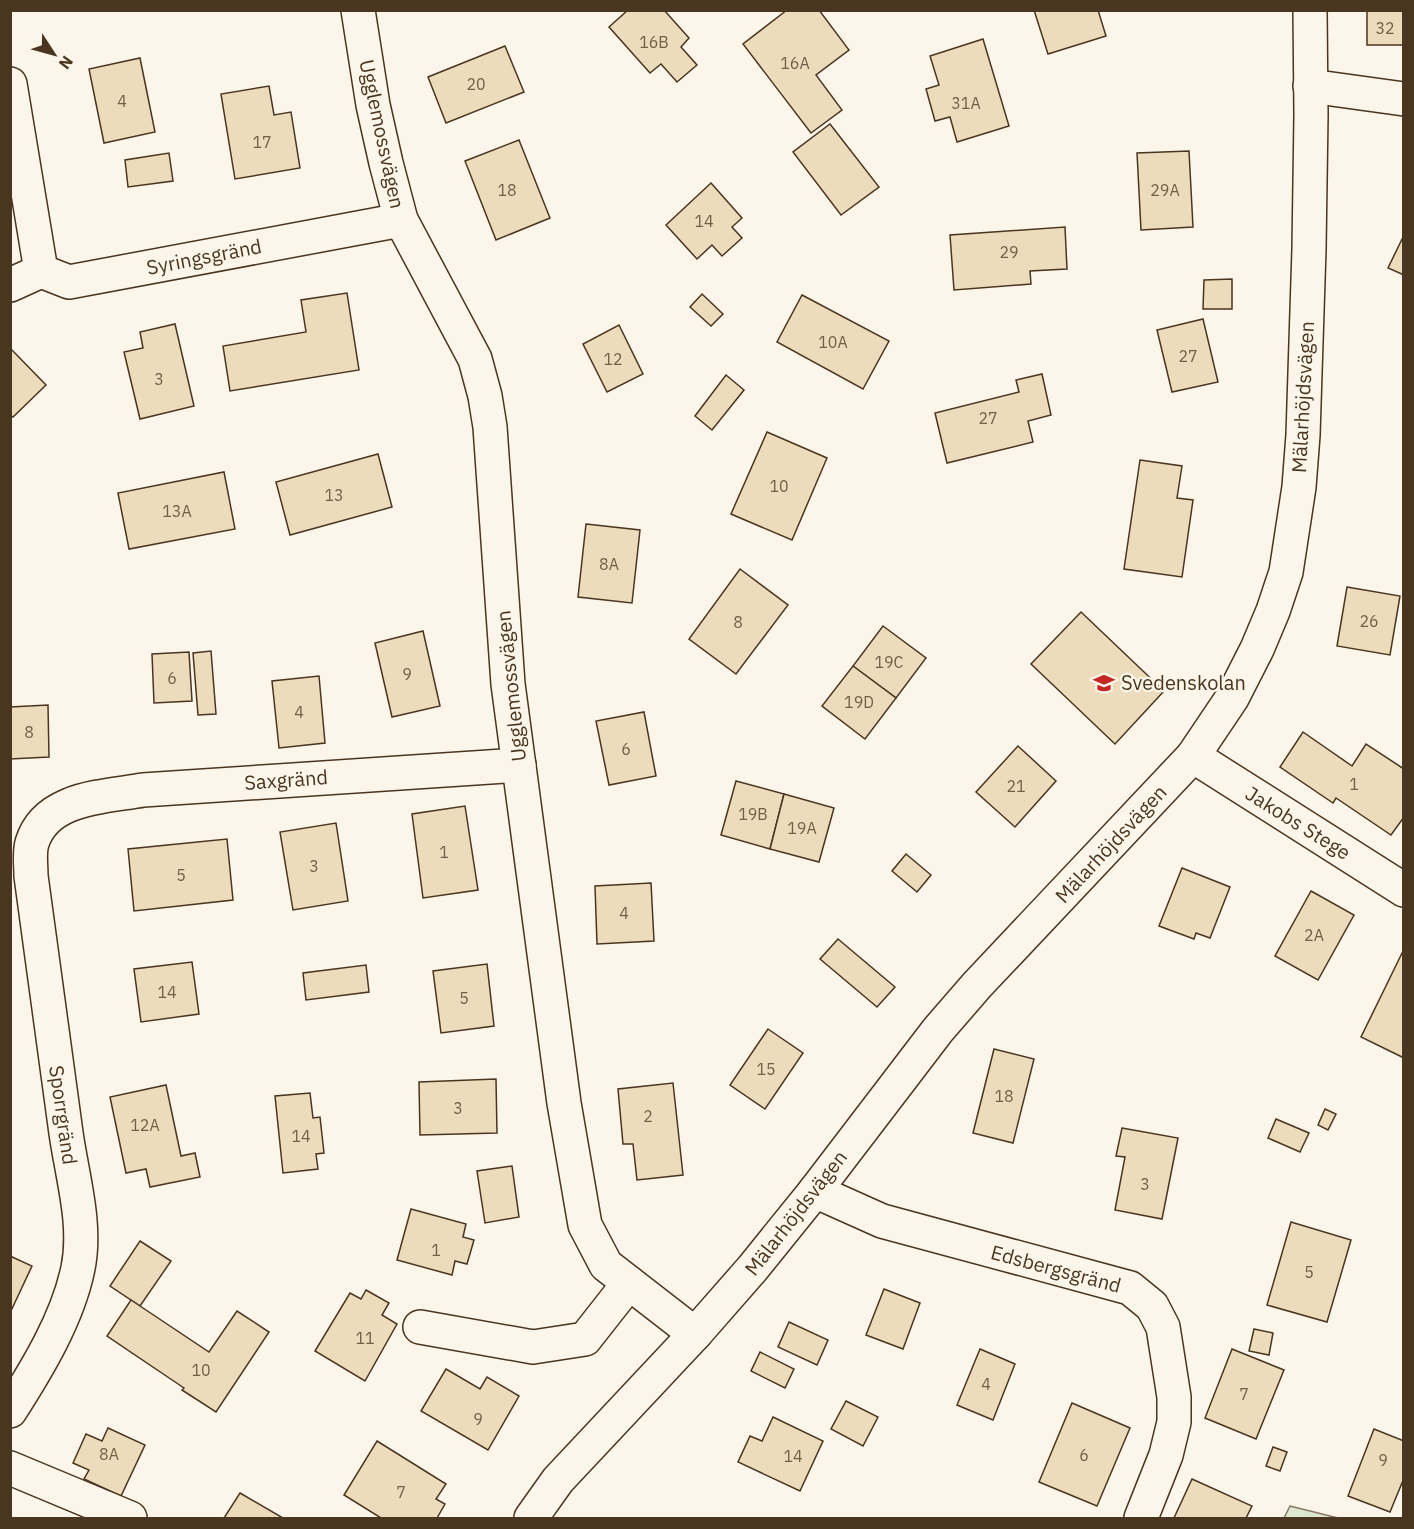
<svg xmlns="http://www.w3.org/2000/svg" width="1414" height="1529" font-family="'IBM Plex Sans',sans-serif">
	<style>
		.green { fill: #dce7d0; stroke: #887966; stroke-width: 1.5 }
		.building { fill: #ecdcbc; stroke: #4a3520; stroke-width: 1.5 }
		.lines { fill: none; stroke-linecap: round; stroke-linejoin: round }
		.minor-casing { stroke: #4a3520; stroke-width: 36 }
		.minor { stroke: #fbf6e9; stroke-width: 33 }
		.labels { text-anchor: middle; stroke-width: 4.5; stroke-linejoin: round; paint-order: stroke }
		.number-label { font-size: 16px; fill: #725f47 }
		.street-label { font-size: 20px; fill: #4a3520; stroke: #fbf6e9 }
		.poi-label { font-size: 20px; fill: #4a3520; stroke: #fbf6e9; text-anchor: start }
	</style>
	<rect width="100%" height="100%" fill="#fbf6e9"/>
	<polygon class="green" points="1290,1506 1338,1518 1284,1518"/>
	<g class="building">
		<polygon points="628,10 664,10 689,38 681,47 697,65 677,82 661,64 650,73 609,27"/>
		<polygon points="787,10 819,10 849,50 816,75 842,110 811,133 743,44"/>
		<polygon points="1034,10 1098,10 1106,36 1048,54"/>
		<rect x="1367" y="10" width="37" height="35"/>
		<polygon points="983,39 1009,126 957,142 950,117 935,121 926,89 939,85 930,56"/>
		<polygon points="505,46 524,92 446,123 428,77"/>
		<polygon points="140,58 155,132 104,143 89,69"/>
		<polygon points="269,86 274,115 291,112 300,168 235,179 221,94"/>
		<polygon points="830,124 879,187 841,215 793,152"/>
		<polygon points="519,140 550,218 496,240 465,161"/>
		<polygon points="1189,151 1193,227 1141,230 1137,153"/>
		<polygon points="169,153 173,181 128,187 125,160"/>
		<polygon points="711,183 742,218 732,227 742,238 722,256 712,245 697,259 666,225"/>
		<polygon points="1065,227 1067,269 1030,271 1031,284 954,290 950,235"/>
		<polygon points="1404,235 1404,275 1388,268"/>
		<polygon points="1232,279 1232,309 1203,309 1204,280"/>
		<polygon points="347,293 359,370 230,391 223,346 306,332 301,300"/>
		<polygon points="702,294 723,314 711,326 690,307"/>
		<polygon points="802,295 889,341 863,389 777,342"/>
		<polygon points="1203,319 1218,382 1172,392 1157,330"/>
		<polygon points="175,324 194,406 140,419 124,352 143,348 140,332"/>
		<polygon points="619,325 643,374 607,392 583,344"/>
		<polygon points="10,348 46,385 13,417 10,415"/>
		<polygon points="1042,374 1051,415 1028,421 1033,442 947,463 935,413 1019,392 1016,380"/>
		<polygon points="726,375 744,390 712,430 695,416"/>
		<polygon points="767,432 827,458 792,540 731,514"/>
		<polygon points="378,454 392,507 290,535 276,482"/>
		<polygon points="1140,460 1182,466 1177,498 1193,500 1182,577 1124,569"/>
		<polygon points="224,472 235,529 129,549 118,493"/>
		<polygon points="586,524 640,530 632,603 578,597"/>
		<polygon points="740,569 788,605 736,674 689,639"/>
		<polygon points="1347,587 1400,596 1390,655 1337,646"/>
		<polygon points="1081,612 1164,691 1115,744 1031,664"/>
		<polygon points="883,626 926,658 896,698 853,666"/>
		<polygon points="423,631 440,706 392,717 375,643"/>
		<polygon points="211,651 216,714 198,715 193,653"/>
		<polygon points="189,652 192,701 154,703 152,654"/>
		<polygon points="853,666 896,698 865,739 822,706"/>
		<polygon points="319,676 325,743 279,748 272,681"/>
		<polygon points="48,705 49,757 10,759 10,707"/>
		<polygon points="644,712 656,776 609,785 596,721"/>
		<polygon points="1303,732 1352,766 1366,744 1404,769 1404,817 1391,835 1336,798 1333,803 1280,767"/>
		<polygon points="1018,746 1056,781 1015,827 976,792"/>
		<polygon points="736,781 784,794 770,849 721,835"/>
		<polygon points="784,794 834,808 819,862 770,849"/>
		<polygon points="465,806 478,890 423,898 412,814"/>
		<polygon points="336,823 348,901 293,910 280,832"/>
		<polygon points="227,839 233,900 134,911 128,849"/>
		<polygon points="906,854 931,875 917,892 892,871"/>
		<polygon points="1182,868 1230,887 1210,938 1196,933 1194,939 1159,926"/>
		<polygon points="651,883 654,941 597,944 595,886"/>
		<polygon points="1311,891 1354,915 1318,980 1275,956"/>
		<polygon points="838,939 895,987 877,1007 820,959"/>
		<polygon points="1404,949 1404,1055 1402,1057 1361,1037"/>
		<polygon points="192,962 199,1014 141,1022 134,969"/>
		<polygon points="487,964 494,1026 441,1033 433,971"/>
		<polygon points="366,965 369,992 306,1000 303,973"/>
		<polygon points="768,1029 803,1053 765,1109 730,1085"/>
		<polygon points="994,1049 1034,1059 1013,1143 973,1133"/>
		<polygon points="496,1079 497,1133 420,1135 419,1082"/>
		<polygon points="673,1083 683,1175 637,1180 633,1144 623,1144 618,1089"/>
		<polygon points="166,1085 181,1156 195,1153 200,1177 150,1187 146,1169 126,1173 110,1097"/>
		<polygon points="310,1093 313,1118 320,1117 324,1153 316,1154 318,1169 283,1173 275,1096"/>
		<polygon points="1325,1109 1336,1114 1328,1130 1318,1125"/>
		<polygon points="1276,1119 1309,1133 1300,1152 1268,1138"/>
		<polygon points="1122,1128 1178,1138 1162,1219 1115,1210 1125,1157 1116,1156"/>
		<polygon points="512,1166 519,1217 485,1223 477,1171"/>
		<polygon points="411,1209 466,1224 463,1237 474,1240 467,1264 455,1261 452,1275 397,1260"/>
		<polygon points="1291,1222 1351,1240 1327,1322 1267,1305"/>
		<polygon points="140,1241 171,1261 140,1306 110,1286"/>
		<polygon points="10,1256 32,1266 10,1313"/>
		<polygon points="884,1289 920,1303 903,1349 866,1335"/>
		<polygon points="366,1290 389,1303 382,1315 397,1324 365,1381 315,1351 350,1293 361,1299"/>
		<polygon points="131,1300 209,1352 237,1311 269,1332 216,1412 182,1390 184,1388 107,1336"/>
		<polygon points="789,1322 828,1340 817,1365 778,1347"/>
		<polygon points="1254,1329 1273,1333 1269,1355 1249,1351"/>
		<polygon points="980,1349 1015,1364 993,1420 957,1405"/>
		<polygon points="1232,1349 1284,1370 1256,1439 1205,1418"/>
		<polygon points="760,1352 794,1369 785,1388 751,1371"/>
		<polygon points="446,1369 480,1389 487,1377 519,1396 488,1450 421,1411"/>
		<polygon points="846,1401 878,1417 863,1446 831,1429"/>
		<polygon points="1072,1403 1130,1428 1097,1506 1039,1482"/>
		<polygon points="773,1417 823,1441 800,1491 738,1462 750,1436 762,1441"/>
		<polygon points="108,1428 145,1445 121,1496 84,1479 89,1470 73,1463 86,1434 102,1441"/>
		<polygon points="1374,1429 1404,1441 1404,1478 1390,1512 1348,1496"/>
		<polygon points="377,1441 446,1484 436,1499 445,1504 437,1518 381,1518 344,1495"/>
		<polygon points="1273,1447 1287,1452 1280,1471 1266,1466"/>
		<polygon points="1192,1479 1252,1506 1246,1518 1174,1518"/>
		<polygon points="240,1493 283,1518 224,1518"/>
	</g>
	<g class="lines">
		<defs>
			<g id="minor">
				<polyline points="358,10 373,105 386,163 401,220 475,359 485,396 490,427 508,684 564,1103 585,1225 606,1265 695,1334"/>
				<polyline points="10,84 41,271"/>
				<polyline points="1310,86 1404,99"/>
				<polyline points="10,285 41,271 69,282 401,220"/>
				<polyline points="1193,756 1404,890"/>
				<polyline points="815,1191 882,1221 1130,1288 1152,1306 1163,1327 1174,1397 1174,1422 1166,1455 1141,1518"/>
				<polyline points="420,1327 533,1347 585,1339 629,1283"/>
				<path d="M 10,1411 C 37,1369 68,1318 78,1268 C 87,1224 72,1176 66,1133 C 54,1047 43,961 31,876 C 31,865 29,853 32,843 C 46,797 104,797 143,790 L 519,765"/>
				<polyline points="10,1468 130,1518"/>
				<polyline points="531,1518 558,1480 695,1334 752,1269 815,1191 938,1030 977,985 1193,756 1232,698 1257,649 1273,611 1286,572 1299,487 1303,435 1309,249 1311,115 1310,10"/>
			</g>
		</defs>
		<use href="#minor" class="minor-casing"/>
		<use href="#minor" class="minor"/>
	</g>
	<defs>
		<symbol id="school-bare" viewBox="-9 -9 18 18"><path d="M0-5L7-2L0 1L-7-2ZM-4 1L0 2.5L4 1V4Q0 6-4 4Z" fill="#c62828" stroke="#fbf6e9" stroke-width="2.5" paint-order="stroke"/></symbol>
	</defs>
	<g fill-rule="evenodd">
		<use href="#school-bare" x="1089" y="668" width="30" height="30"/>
	</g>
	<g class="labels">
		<g class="number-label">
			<text x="1385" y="34">32</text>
			<text x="654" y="48">16B</text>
			<text x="795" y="69">16A</text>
			<text x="476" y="90">20</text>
			<text x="122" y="107">4</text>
			<text x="966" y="109">31A</text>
			<text x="262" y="148">17</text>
			<text x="507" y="196">18</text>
			<text x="1165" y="196">29A</text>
			<text x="704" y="227">14</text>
			<text x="1009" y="258">29</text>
			<text x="833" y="348">10A</text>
			<text x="1188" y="362">27</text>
			<text x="613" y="365">12</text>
			<text x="159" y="385">3</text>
			<text x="988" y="424">27</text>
			<text x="779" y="492">10</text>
			<text x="334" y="501">13</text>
			<text x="177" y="517">13A</text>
			<text x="609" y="570">8A</text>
			<text x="1369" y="627">26</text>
			<text x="738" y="628">8</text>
			<text x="889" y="668">19C</text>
			<text x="407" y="680">9</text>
			<text x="172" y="684">6</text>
			<text x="859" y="708">19D</text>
			<text x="299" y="718">4</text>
			<text x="29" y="738">8</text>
			<text x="626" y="755">6</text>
			<text x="1354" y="790">1</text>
			<text x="1016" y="792">21</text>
			<text x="753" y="820">19B</text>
			<text x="802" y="834">19A</text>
			<text x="444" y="858">1</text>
			<text x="314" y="872">3</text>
			<text x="181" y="881">5</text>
			<text x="624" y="919">4</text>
			<text x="1314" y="941">2A</text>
			<text x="167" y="998">14</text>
			<text x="464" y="1004">5</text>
			<text x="766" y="1075">15</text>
			<text x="1004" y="1102">18</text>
			<text x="458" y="1114">3</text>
			<text x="648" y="1122">2</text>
			<text x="145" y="1131">12A</text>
			<text x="301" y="1142">14</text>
			<text x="1145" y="1190">3</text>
			<text x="436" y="1256">1</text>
			<text x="1309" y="1278">5</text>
			<text x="365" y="1344">11</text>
			<text x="201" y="1376">10</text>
			<text x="986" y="1390">4</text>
			<text x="1244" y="1400">7</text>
			<text x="478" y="1425">9</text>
			<text x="109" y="1460">8A</text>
			<text x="1084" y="1461">6</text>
			<text x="793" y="1462">14</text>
			<text x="1383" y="1466">9</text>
			<text x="401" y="1498">7</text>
		</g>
		<g class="street-label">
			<text transform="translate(382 134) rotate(78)" y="7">Ugglemossvägen</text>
			<text transform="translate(204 257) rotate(-11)" y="7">Syringsgränd</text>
			<text transform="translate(1303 397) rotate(-87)" y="7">Mälarhöjdsvägen</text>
			<text transform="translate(511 686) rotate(-96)" y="7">Ugglemossvägen</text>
			<text transform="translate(286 780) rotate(-4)" y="7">Saxgränd</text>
			<text transform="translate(1298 823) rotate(32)" y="7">Jakobs Stege</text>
			<text transform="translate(1111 844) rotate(-47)" y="7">Mälarhöjdsvägen</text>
			<text transform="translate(63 1115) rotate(82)" y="7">Sporrgränd</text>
			<text transform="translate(796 1213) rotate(-52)" y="7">Mälarhöjdsvägen</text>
			<text transform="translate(1056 1269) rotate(15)" y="7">Edsbergsgränd</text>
		</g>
		<g class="poi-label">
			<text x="1121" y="690">Svedenskolan</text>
		</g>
	</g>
	<rect width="1414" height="1529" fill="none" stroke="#4a3520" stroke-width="24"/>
	<g transform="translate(54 54) rotate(126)" stroke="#fbf6e9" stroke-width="4.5" paint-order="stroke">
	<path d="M0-4.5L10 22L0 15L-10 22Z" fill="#4a3520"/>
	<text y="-9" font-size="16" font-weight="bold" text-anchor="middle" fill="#4a3520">N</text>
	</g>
</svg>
